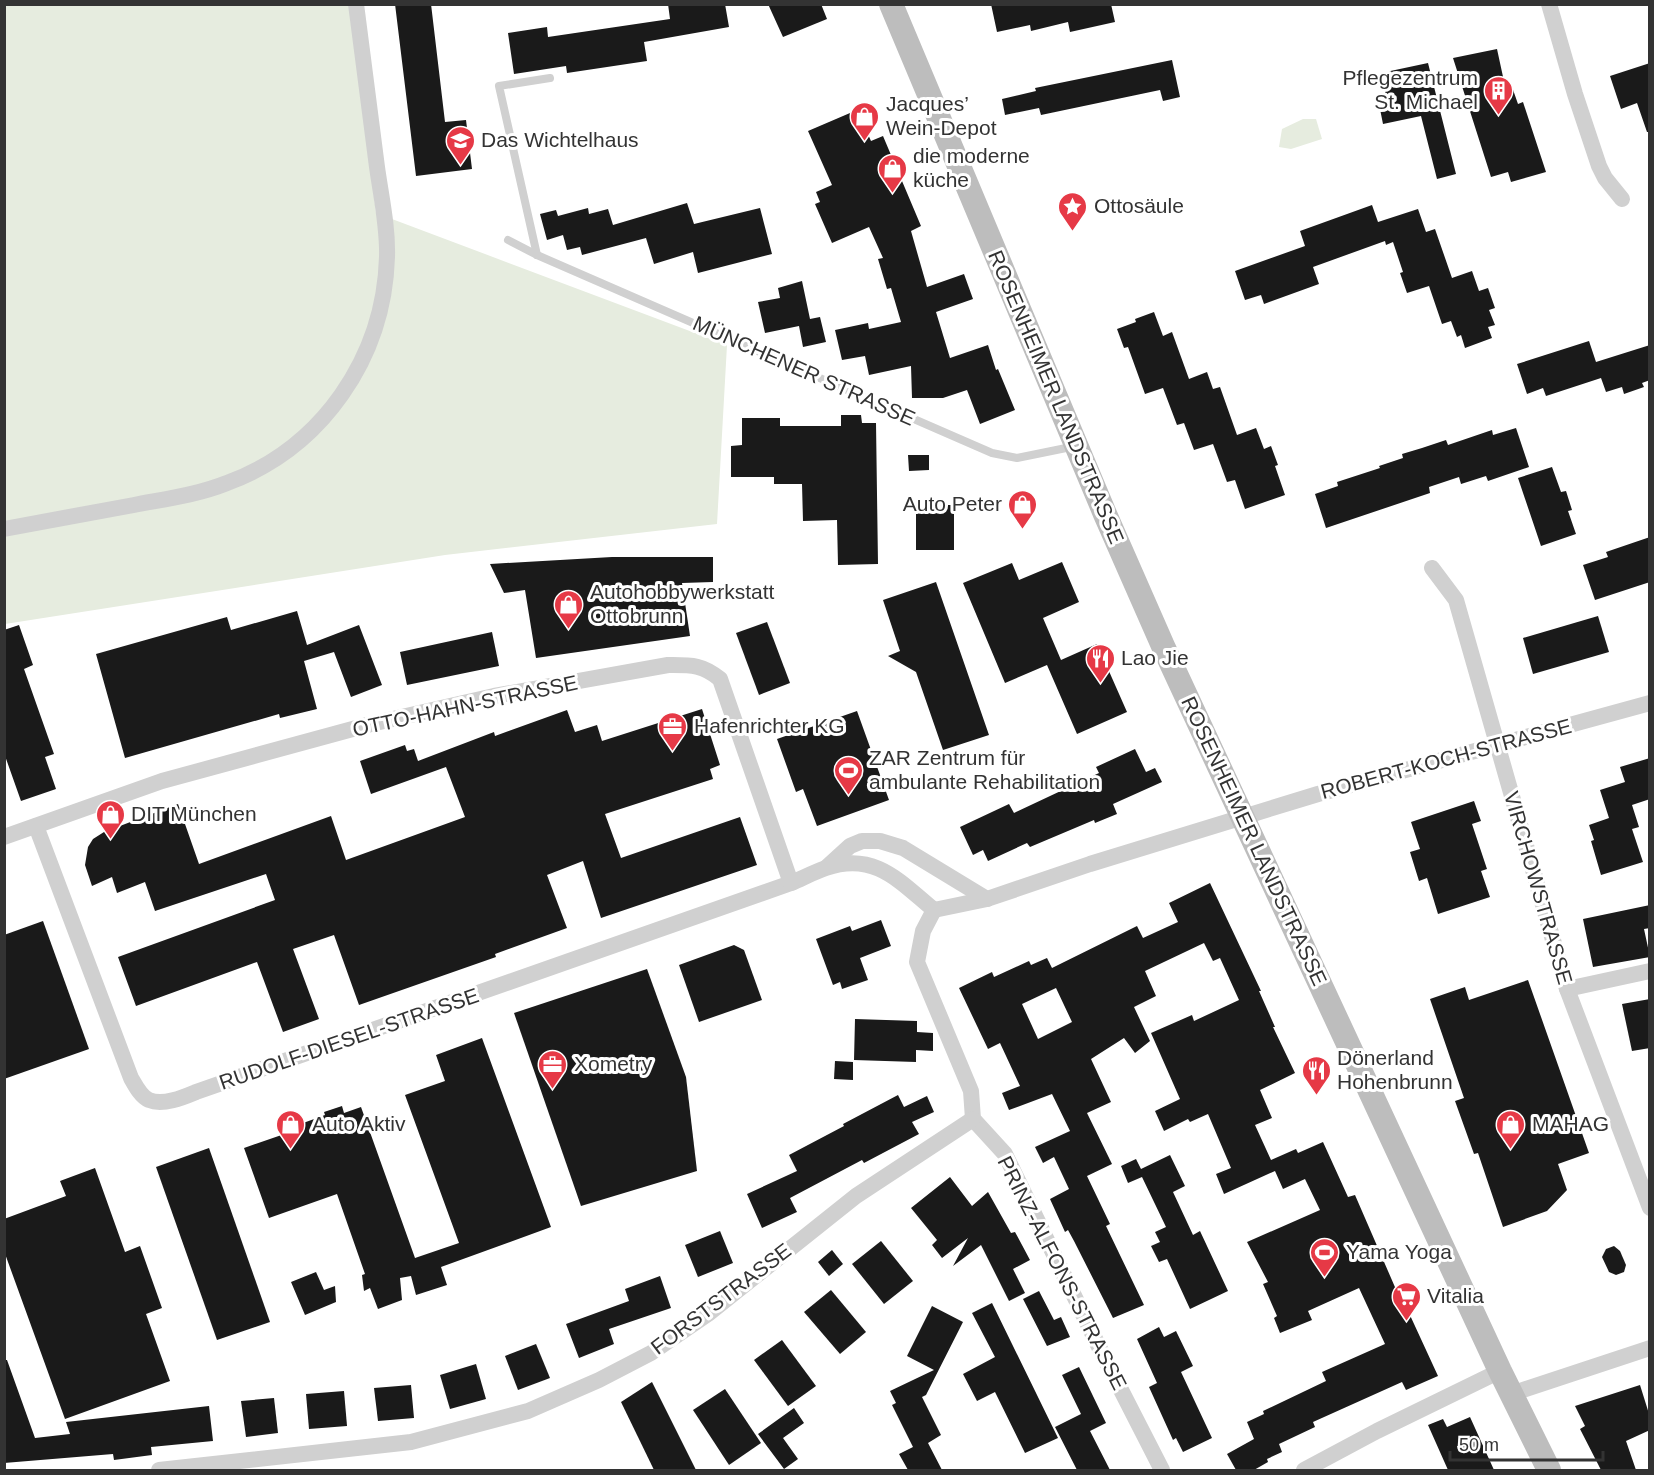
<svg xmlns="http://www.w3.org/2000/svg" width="1654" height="1475" font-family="Arial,sans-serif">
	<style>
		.green { fill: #e6ecdf }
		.building { fill: #1a1a1a; fill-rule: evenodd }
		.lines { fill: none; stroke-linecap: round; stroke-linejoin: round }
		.lane { stroke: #d0d0d0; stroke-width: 8 }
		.street { stroke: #d0d0d0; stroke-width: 16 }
		.secondary { stroke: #bdbdbd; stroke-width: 24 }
		.labels { text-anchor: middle; stroke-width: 6; stroke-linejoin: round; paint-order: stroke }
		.poi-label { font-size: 21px; fill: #333; stroke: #fff; text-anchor: start }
		.street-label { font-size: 21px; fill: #333; stroke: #fff }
	</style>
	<rect width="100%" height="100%" fill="#fff"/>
	<g class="green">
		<polygon points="5,5 351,5 376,213 727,345 717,524 445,555 5,624"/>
		<polygon points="1303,119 1316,119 1322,139 1291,149 1279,147 1282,129"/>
	</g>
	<g class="building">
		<polygon points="395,4 431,4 445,122 466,120 472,169 416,176"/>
		<polygon points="668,4 725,4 729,27 644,42 647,61 567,73 566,66 514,74 508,33 547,27 548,37 670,19"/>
		<polygon points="768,4 821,4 827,19 783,37"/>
		<polygon points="991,4 1111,4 1115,22 1070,32 1068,22 1031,31 1030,25 997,32"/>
		<polygon points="1497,49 1505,86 1511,84 1518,104 1523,102 1546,172 1511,182 1508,172 1491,177 1453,58"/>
		<polygon points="1172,60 1180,97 1163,101 1160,90 1041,115 1039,108 1005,115 1002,99 1036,91 1035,88"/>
		<polygon points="1428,63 1456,174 1437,179 1421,116 1383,124 1379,104 1387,102 1381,73"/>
		<polygon points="1650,63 1650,132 1647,132 1637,103 1621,109 1610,76"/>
		<polygon points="857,110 871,141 883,136 921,226 911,231 927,287 964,274 973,299 936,312 950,358 988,345 996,370 998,369 1015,410 980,424 967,390 943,398 912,398 911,366 869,375 865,356 842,360 835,330 868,323 869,329 901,322 891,288 887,289 878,259 883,258 869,227 832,243 815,204 820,202 816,192 832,185 808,131"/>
		<polygon points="687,203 694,224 760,208 772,254 698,273 693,252 654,264 646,238 582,255 580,247 567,250 563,235 547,240 540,214 556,210 558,216 588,208 589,214 608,209 613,225"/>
		<polygon points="1372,205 1378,222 1418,209 1426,232 1435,229 1452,278 1472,271 1479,291 1488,288 1495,308 1489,310 1495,325 1488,327 1492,338 1465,348 1461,335 1457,337 1451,321 1442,324 1429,286 1407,293 1400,273 1403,272 1393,242 1386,245 1385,241 1313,267 1319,284 1264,304 1261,295 1245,300 1235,271 1305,246 1300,231"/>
		<polygon points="802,281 810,319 820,317 826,342 803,347 799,326 765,333 758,302 780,298 778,288"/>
		<polygon points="1154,312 1163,336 1172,332 1189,379 1207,372 1213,389 1220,387 1237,435 1256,428 1264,449 1271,446 1278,465 1275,466 1285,495 1245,509 1235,480 1227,482 1213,444 1194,450 1184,423 1177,425 1163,388 1145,394 1128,347 1124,348 1117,329 1136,322 1135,319"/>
		<polygon points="1589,341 1596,362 1650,345 1650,380 1642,383 1644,387 1624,394 1622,387 1606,392 1601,378 1546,396 1543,388 1527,394 1517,364"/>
		<polygon points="841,415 861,415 862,423 876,423 878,564 838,565 837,520 803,521 802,484 774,484 774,477 731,477 731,446 742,445 742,418 780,418 780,426 841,426"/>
		<polygon points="1516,428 1529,467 1488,481 1486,476 1461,484 1459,477 1429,487 1430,493 1326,528 1315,494 1338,486 1337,482 1380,468 1379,466 1403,458 1402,454 1422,448 1446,440 1448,445 1492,430 1493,435"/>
		<polygon points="908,455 929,455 929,470 909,471"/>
		<polygon points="1552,467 1561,492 1566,491 1572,510 1568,511 1576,534 1541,546 1518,478"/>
		<rect x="916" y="505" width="38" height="45"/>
		<polygon points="1650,537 1650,582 1595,600 1583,565 1608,557 1606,552"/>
		<polygon points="612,557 713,557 713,582 682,583 690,636 536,658 525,590 504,593 490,564"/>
		<polygon points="1062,562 1079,602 1043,618 1061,660 1097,644 1127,712 1077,734 1047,665 1005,683 963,583 1012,563 1019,580"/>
		<polygon points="936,582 989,735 943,750 916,672 888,656 900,651 883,600"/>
		<polygon points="297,611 307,645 359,625 382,685 351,697 334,652 304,661 317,709 280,718 279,714 125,758 96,654 227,617 231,630"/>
		<polygon points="1598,616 1609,652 1533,674 1523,638"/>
		<polygon points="767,622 790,683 759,695 736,633"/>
		<polygon points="19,625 33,665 24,669 54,754 45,757 56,789 21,801 4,753 4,630"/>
		<polygon points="492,632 499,666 407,685 400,652"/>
		<polygon points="702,709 720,765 710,769 713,779 605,814 621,858 740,817 757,865 601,918 583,861 547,875 567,928 495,954 496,957 359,1005 334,935 293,949 319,1019 283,1032 257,962 136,1006 118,957 275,900 266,874 155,911 145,882 117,893 112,877 92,886 85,865 88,847 93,839 104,832 178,804 199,864 331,816 346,860 465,817 446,767 371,794 360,761 405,745 407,751 414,749 418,761 494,732 495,736 567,710 575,732 597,725 602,741"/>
		<polygon points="857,711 889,800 817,826 803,789 796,792 777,739"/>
		<polygon points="1135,749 1146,772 1155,768 1162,782 1113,804 1117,814 1095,823 1094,820 1030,847 1027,843 988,861 983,850 973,855 960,827 1009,804 1014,813 1099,773 1096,767"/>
		<polygon points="1650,758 1650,799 1632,805 1639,827 1632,829 1643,862 1601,875 1591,841 1594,840 1589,825 1609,818 1600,790 1625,782 1620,767"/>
		<polygon points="1474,801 1481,821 1472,824 1487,869 1481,871 1490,897 1438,914 1427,878 1419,881 1410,852 1420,849 1411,822"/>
		<path d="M 1210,883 L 1261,991 L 1259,991 L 1275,1027 L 1273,1027 L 1295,1073 L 1260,1090 L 1272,1118 L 1255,1125 L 1271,1160 L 1296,1149 L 1298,1153 L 1323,1142 L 1348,1197 L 1355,1195 L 1401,1301 L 1403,1300 L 1438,1376 L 1406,1390 L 1402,1382 L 1313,1422 L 1315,1427 L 1279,1444 L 1282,1452 L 1267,1459 L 1268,1462 L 1254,1470 L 1236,1470 L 1227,1454 L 1254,1439 L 1247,1422 L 1264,1414 L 1263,1411 L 1326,1381 L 1322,1372 L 1385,1344 L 1359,1288 L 1308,1311 L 1312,1320 L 1280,1333 L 1274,1318 L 1277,1316 L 1263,1284 L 1268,1282 L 1247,1242 L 1320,1210 L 1305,1179 L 1283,1189 L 1275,1171 L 1224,1194 L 1216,1174 L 1231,1168 L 1208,1114 L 1190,1122 L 1188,1119 L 1164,1131 L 1155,1111 L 1180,1099 L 1151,1033 L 1192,1015 L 1194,1021 L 1239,1000 L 1220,958 L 1213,961 L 1204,943 L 1145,971 L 1156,996 L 1134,1007 L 1150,1041 L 1135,1053 L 1124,1038 L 1091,1059 L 1111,1102 L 1087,1113 L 1112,1164 L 1087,1176 L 1110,1224 L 1106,1226 L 1144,1305 L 1113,1318 L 1074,1241 L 1068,1230 L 1065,1232 L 1050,1199 L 1069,1189 L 1054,1157 L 1043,1163 L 1035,1147 L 1070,1131 L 1052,1094 L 1009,1110 L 1002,1093 L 1020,1086 L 1000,1043 L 988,1049 L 959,988 L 992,972 L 994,977 L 1029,961 L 1031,965 L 1047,958 L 1052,968 L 1137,926 L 1143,938 L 1178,922 L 1169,903 ZM 1056,988 L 1072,1022 L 1038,1039 L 1022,1004 Z"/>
		<polygon points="1650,905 1650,928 1644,929 1650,957 1593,967 1583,919"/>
		<polygon points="881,920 891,946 860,958 868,980 842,989 840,982 833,985 816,939 850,926 852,931"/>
		<polygon points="43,921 89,1049 4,1079 4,935"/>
		<polygon points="734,945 744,950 762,1000 699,1022 679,965"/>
		<polygon points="647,969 686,1077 697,1171 581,1206 514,1013"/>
		<polygon points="1528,980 1589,1153 1558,1164 1567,1190 1547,1211 1503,1227 1478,1153 1474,1154 1455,1101 1464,1098 1430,999 1465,987 1469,1000"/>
		<polygon points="1650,999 1650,1048 1632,1051 1622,1004"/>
		<polygon points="855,1019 917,1021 917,1032 933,1033 933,1051 916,1050 916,1062 854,1060"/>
		<polygon points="482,1038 551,1227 441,1267 447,1285 416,1295 411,1276 400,1278 402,1300 378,1309 370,1288 364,1291 362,1275 365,1274 337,1194 269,1218 244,1148 296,1130 295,1126 325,1115 324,1112 342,1106 344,1113 361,1107 415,1258 459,1243 405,1095 445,1081 436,1055"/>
		<polygon points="835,1061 853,1062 853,1080 834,1079"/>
		<polygon points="898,1095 904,1107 927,1096 934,1112 912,1122 919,1134 864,1163 862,1160 790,1198 797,1212 762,1228 747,1194 797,1171 789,1155 844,1126 843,1124"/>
		<polygon points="209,1148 270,1322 217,1340 156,1167"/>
		<polygon points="1170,1155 1185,1186 1173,1192 1193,1235 1200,1231 1228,1291 1190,1309 1167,1259 1159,1262 1151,1246 1160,1242 1155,1232 1166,1227 1142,1177 1128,1183 1121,1166 1136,1159 1141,1169"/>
		<polygon points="95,1168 125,1252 140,1246 162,1308 146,1314 170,1381 65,1419 4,1251 4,1219 66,1196 60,1181"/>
		<polygon points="950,1177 972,1206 988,1192 1011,1233 1015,1232 1030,1260 1013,1269 1025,1293 1009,1301 981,1245 953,1266 968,1238 942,1258 932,1245 937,1240 911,1208"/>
		<polygon points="720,1231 733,1263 698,1277 685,1245"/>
		<polygon points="881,1241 913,1281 884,1304 852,1264"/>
		<polygon points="1614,1246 1620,1251 1626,1265 1624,1272 1616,1275 1609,1272 1602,1257 1606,1249"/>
		<polygon points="832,1250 843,1264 829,1276 818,1262"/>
		<polygon points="316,1272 324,1290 335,1286 336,1302 305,1315 291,1282"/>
		<polygon points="660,1276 671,1308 609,1329 614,1344 579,1358 566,1324 629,1301 625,1289"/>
		<polygon points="831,1290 866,1332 840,1354 804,1312"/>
		<polygon points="1039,1291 1054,1320 1061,1317 1070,1337 1047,1346 1023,1299"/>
		<polygon points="992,1303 1058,1438 1025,1453 995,1392 977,1401 963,1374 995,1357 972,1313"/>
		<polygon points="932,1306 963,1322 926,1395 922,1397 941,1435 928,1443 942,1470 908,1470 899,1454 913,1447 892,1405 896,1403 890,1391 934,1370 907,1356"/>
		<polygon points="1159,1327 1164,1337 1176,1331 1193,1366 1181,1372 1212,1438 1183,1452 1176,1438 1173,1440 1149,1387 1157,1383 1137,1339"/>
		<polygon points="782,1340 816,1386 788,1406 754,1360"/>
		<polygon points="536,1344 550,1378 518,1390 505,1356"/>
		<polygon points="4,1360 7,1360 35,1438 70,1434 66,1422 209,1406 213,1441 151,1447 152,1455 114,1460 113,1454 4,1463"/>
		<polygon points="476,1364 486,1399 450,1409 440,1375"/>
		<polygon points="1079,1367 1106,1423 1090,1431 1110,1470 1077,1470 1055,1427 1081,1414 1062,1375"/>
		<polygon points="652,1382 696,1470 654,1470 621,1402"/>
		<polygon points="411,1385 414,1418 378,1421 374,1388"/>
		<polygon points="1640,1385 1650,1417 1650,1430 1626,1441 1636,1470 1601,1470 1580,1429 1585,1426 1575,1406"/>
		<polygon points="725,1389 761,1443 729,1465 693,1410"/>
		<polygon points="344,1391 347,1426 309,1429 306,1394"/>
		<polygon points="274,1398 278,1433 246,1437 241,1401"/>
		<polygon points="794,1408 804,1423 783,1438 798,1459 784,1469 758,1434"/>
		<polygon points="1470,1417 1494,1470 1448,1470 1428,1425 1443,1419 1447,1427"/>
	</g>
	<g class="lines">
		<g class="lane">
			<polyline points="508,240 537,255 992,453 1017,458 1076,446"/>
			<polyline points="537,255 499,86 550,78"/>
		</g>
		<g class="street">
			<polyline points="1549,4 1575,94 1599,166 1605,178 1622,199"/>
			<path d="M 4,529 C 48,521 91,513 134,505 C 165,499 197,495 227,483 C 322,448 384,358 387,257 C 388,227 381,196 377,167 C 370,113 363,59 356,4"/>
			<polyline points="1432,568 1456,600 1567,989 1650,1208"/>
			<path d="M 36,826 L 131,1078 C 135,1085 141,1097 149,1100 C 163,1106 184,1097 196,1092 L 791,883 C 803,878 814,872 826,868 C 875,851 900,882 934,910"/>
			<path d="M 4,837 L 162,781 L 371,724 L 494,696 L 668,665 C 690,665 702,664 720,679 L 791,883"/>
			<polyline points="827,867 850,846 862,841 880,841 903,848 987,899"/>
			<polyline points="934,910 987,899 1090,864 1318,794 1650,703"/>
			<polyline points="934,910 923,931 917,962 971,1091 973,1119 1005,1154 1099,1347 1162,1470"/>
			<polyline points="1567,989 1650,971"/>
			<polyline points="1511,1394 1650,1348"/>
			<polyline points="159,1470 411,1442 528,1411 599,1380 651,1353 708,1314 856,1196 973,1119"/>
			<polyline points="1304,1470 1377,1431 1500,1371"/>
		</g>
		<polyline class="secondary" points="891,4 1105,514 1163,646 1500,1371 1549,1470"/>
	</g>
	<defs>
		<symbol id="building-pin" viewBox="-11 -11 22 30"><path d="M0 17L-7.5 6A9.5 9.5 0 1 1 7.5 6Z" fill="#e63946" stroke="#fff"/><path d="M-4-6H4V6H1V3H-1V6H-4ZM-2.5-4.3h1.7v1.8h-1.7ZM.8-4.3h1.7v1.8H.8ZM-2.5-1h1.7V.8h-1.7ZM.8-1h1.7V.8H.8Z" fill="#fff"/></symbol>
		<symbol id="shop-pin" viewBox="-11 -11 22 30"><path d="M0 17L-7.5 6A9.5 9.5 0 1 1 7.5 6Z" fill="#e63946" stroke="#fff"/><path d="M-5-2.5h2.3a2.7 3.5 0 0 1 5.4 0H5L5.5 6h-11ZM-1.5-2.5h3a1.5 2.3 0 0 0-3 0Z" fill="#fff"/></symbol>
		<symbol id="school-pin" viewBox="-11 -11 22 30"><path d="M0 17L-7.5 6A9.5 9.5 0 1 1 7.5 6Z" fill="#e63946" stroke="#fff"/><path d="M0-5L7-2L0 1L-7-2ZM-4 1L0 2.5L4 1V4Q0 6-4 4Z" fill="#fff"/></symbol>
		<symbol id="sight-pin" viewBox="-11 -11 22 30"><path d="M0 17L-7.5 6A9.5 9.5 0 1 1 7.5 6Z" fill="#e63946" stroke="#fff"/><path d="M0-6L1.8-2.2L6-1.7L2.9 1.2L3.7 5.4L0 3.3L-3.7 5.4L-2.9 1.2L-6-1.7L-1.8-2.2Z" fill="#fff"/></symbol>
		<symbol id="restaurant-pin" viewBox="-11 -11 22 30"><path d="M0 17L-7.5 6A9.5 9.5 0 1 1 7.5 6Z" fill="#e63946" stroke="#fff"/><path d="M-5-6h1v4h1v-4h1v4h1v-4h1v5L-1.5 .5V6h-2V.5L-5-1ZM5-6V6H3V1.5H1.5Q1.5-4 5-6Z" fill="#fff"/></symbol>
		<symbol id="office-pin" viewBox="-11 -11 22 30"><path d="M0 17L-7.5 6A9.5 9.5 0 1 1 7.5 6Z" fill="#e63946" stroke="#fff"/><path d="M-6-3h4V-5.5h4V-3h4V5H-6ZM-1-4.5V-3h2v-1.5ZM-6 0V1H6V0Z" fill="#fff"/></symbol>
		<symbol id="stadium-pin" viewBox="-11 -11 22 30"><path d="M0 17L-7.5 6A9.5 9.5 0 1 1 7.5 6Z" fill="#e63946" stroke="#fff"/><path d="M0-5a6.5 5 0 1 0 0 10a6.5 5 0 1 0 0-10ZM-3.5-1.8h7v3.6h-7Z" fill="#fff"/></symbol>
		<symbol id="supermarket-pin" viewBox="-11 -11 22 30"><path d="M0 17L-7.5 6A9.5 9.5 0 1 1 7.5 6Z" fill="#e63946" stroke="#fff"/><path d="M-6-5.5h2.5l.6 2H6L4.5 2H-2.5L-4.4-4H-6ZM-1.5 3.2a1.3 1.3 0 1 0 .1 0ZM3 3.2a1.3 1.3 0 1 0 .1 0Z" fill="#fff"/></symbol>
	</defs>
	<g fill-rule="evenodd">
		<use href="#building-pin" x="1482" y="74" width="33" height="45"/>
		<use href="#shop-pin" x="848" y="100" width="33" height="45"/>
		<use href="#school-pin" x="444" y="124" width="33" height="45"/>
		<use href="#shop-pin" x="876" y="152" width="33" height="45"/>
		<use href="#sight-pin" x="1056" y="190" width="33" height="45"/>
		<use href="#shop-pin" x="1006" y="488" width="33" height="45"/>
		<use href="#shop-pin" x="552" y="588" width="33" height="45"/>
		<use href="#restaurant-pin" x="1084" y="642" width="33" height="45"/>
		<use href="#office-pin" x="656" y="710" width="33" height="45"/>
		<use href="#stadium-pin" x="832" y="754" width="33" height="45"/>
		<use href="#shop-pin" x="94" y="798" width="33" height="45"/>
		<use href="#office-pin" x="536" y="1048" width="33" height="45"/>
		<use href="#restaurant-pin" x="1300" y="1054" width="33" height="45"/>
		<use href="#shop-pin" x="274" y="1108" width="33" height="45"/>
		<use href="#shop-pin" x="1494" y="1108" width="33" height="45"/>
		<use href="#stadium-pin" x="1308" y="1236" width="33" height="45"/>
		<use href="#supermarket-pin" x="1390" y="1280" width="33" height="45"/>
	</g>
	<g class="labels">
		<g class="poi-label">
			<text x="1478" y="85" text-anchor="end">Pflegezentrum<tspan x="1478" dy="24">St. Michael</tspan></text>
			<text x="886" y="111">Jacques’<tspan x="886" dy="24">Wein-Depot</tspan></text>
			<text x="481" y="147">Das Wichtelhaus</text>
			<text x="913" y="163">die moderne<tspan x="913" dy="24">küche</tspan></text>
			<text x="1094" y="213">Ottosäule</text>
			<text x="1002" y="511" text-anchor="end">Auto Peter</text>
			<text x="590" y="599">Autohobbywerkstatt<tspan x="590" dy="24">Ottobrunn</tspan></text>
			<text x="1121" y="665">Lao Jie</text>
			<text x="694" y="733">Hafenrichter KG</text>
			<text x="869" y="765">ZAR Zentrum für<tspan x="869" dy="24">ambulante Rehabilitation</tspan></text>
			<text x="131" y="821">DIT München</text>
			<text x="1337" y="1065">Dönerland<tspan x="1337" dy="24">Hohenbrunn</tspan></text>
			<text x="574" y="1071">Xometry</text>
			<text x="312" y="1131">Auto Aktiv</text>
			<text x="1532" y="1131">MAHAG</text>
			<text x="1346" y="1259">Yama Yoga</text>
			<text x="1427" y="1303">Vitalia</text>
		</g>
		<g class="street-label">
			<text transform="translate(804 371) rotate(24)" y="7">MÜNCHENER STRASSE</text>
			<text transform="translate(1056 397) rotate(67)" y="7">ROSENHEIMER LANDSTRASSE</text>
			<text transform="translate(465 706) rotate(-12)" y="7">OTTO-HAHN-STRASSE</text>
			<text transform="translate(1446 759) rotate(-15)" y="7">ROBERT-KOCH-STRASSE</text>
			<text transform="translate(1254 841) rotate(65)" y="7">ROSENHEIMER LANDSTRASSE</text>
			<text transform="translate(1538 888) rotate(74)" y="7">VIRCHOWSTRASSE</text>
			<text transform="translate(349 1039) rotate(-19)" y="7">RUDOLF-DIESEL-STRASSE</text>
			<text transform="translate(1062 1273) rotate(63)" y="7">PRINZ-ALFONS-STRASSE</text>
			<text transform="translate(721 1299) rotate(-37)" y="7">FORSTSTRASSE</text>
		</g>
	</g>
	<rect width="1654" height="1475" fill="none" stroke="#333333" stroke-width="12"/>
	<path d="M1450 1451v9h153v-9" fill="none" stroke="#333333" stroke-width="3"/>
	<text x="1459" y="1451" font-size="18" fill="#333333" stroke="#ffffff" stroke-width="4.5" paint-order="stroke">50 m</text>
</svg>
